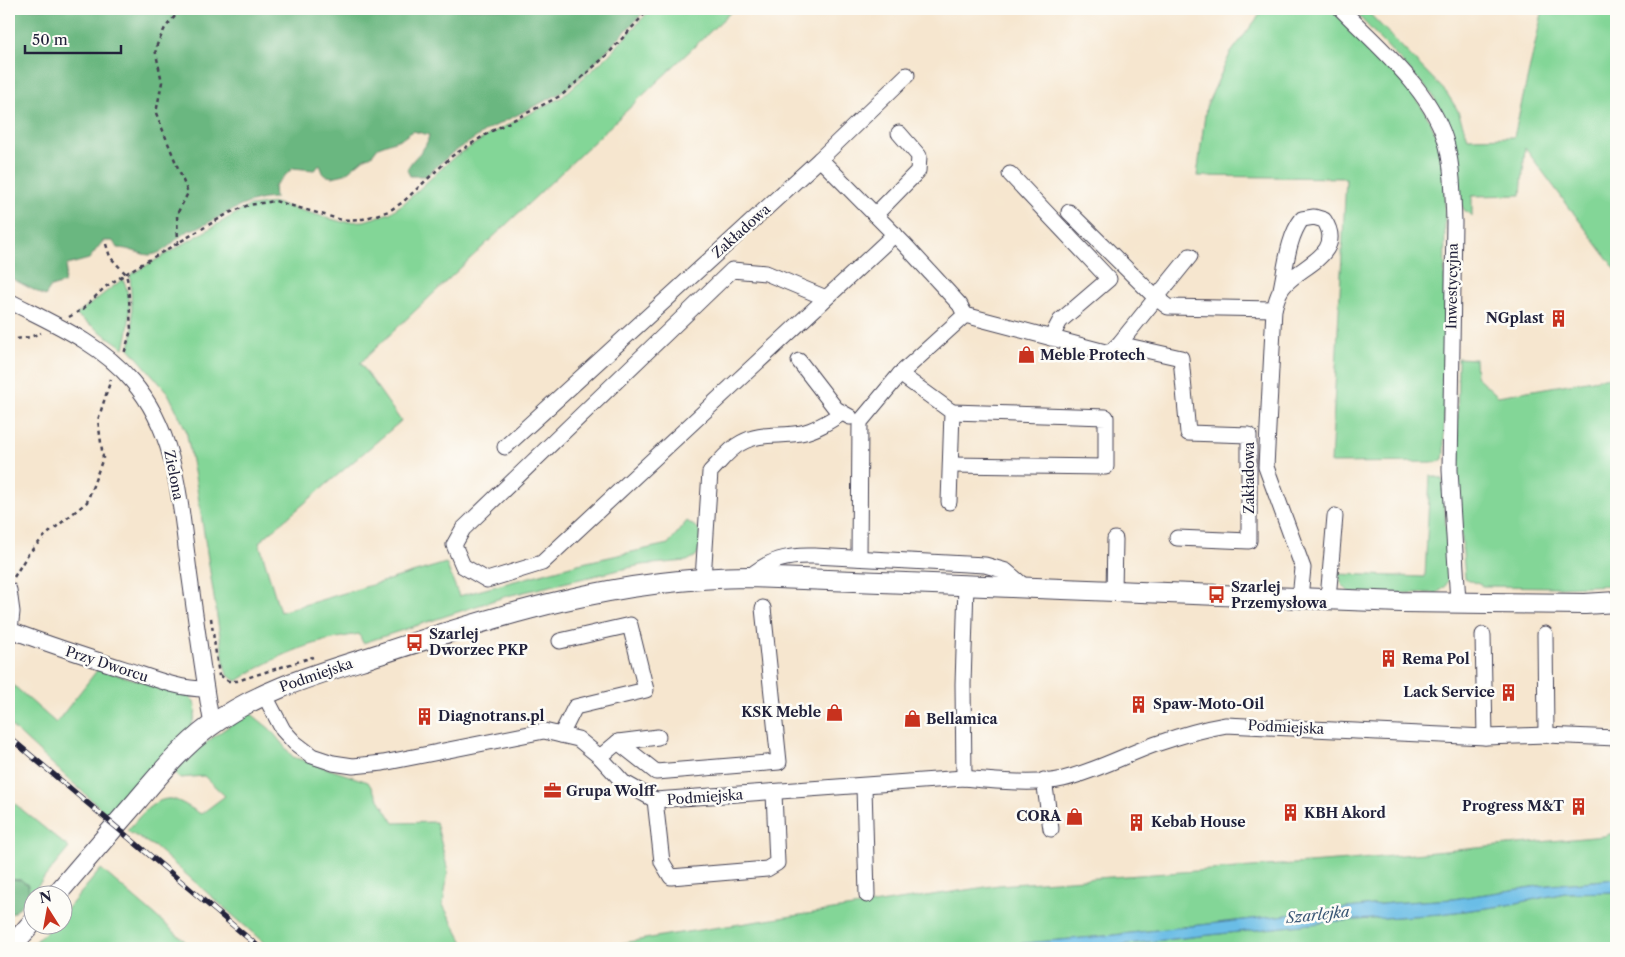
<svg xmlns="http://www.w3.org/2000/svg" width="1625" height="957" font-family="'Libre Caslon Text',serif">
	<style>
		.green { fill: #83d697; stroke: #527c69 }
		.forest { fill: #6ab780; stroke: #466c5e }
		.water { fill: #6abde6; stroke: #467090 }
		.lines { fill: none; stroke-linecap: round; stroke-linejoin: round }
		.minor-casing { stroke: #423f51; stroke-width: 17 }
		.major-casing { stroke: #423f51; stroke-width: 22 }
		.path { stroke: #423f51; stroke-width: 2.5; stroke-dasharray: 4 4; stroke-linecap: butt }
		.minor { stroke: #fff; stroke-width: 15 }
		.major { stroke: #fff; stroke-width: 20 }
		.rail-casing { stroke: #22223b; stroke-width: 5.5 }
		.rail { stroke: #fdfcf7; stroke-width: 4; stroke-dasharray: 11; stroke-linecap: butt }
		.labels { text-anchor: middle; stroke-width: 5; stroke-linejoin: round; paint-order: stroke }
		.street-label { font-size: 14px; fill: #22223b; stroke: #fdfcf7 }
		.poi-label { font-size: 14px; font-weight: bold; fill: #22223b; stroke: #fdfcf7; text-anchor: start }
		.water-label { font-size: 15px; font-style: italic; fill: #3b5877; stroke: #fdfcf7 }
	</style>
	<rect width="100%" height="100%" fill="#fdfcf7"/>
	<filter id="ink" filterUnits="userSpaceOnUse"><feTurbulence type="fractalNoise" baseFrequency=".02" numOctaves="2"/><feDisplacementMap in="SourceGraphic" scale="10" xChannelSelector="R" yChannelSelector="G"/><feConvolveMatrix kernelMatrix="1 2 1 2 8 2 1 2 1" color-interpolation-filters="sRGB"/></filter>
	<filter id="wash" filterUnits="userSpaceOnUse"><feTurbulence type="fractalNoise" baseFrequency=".0096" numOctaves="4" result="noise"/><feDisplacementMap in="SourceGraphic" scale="20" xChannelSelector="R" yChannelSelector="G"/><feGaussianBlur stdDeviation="1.12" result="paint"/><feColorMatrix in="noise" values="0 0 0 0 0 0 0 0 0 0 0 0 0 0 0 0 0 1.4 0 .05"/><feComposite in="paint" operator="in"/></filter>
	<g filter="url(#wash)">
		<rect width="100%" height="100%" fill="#f6e6cf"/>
		<g class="green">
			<path d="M 651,9 L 734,9 L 360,363 L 401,421 L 259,542 L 280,612 L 446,563 L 459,596 L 578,564 L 668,544 L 687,521 L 700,530 L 702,545 L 696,556 L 687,561 L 641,565 L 507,596 L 363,643 L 359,634 C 309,642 279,654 237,681 L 227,675 L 225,668 L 196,482 L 186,430 L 168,393 L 129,348 L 133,331 L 130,275 L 249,206 L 275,203 L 342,222 L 364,221 L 390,213 L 404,203 L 453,158 L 490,134 L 562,97 L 609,55 Z"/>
			<path d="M 1264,9 L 1331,9 C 1371,49 1421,88 1439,143 C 1442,154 1443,166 1445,177 L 1444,453 L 1443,459 L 1438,462 L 1331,463 L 1346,178 L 1197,176 L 1206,107 L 1230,54 Z"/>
			<polygon points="1352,9 1365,9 1446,92 1457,109 1468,138 1514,137 1543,9 1616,9 1616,270 1525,148 1521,195 1472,196 1472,216 1464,210 1460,201 1458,163 1450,130 1432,94"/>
			<path d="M 123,279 C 133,300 130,326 124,348 L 76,315 Z"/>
			<polygon points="1458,358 1475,359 1476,376 1498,396 1616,376 1616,585 1560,587 1483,586 1465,578 1457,480"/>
			<polygon points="1430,475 1443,479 1449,578 1445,587 1437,593 1350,593 1342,585 1338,574 1425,577"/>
			<path d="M 98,669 L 188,695 C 202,706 194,722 186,734 L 110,817 L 9,724 L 9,685 L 12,684 L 56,723 Z"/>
			<path d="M 249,712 L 270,729 L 293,757 L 368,782 L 394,823 L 436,822 L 448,871 L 443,905 L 466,948 L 270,948 L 155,847 L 127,831 C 138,819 153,797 172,799 C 181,801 192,809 201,814 L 225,796 L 204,776 L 180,778 L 175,773 C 194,748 224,730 249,712 Z"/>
			<polygon points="9,799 69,848 29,896 28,885 21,880 9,879"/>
			<polygon points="1616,832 1616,879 1539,886 1453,899 1391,903 1105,936 968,948 612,948 623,943 667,935 999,885 1350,860 1604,836"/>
			<polygon points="101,869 193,948 28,948 54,925 62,924 63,914"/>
			<polygon points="1616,892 1616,948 1091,948 1329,922 1440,914 1502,906 1565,893"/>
		</g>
		<g class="forest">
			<path d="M 9,9 L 647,9 L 582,76 L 561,93 L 489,129 L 451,154 L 426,176 L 410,176 L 407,170 C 413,155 426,153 429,135 L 413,131 L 403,138 L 378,147 L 372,155 L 363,159 L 345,174 L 332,177 L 324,175 L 320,165 L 314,170 L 293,168 L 274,186 L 275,198 C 247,199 228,213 204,225 C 198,228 191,229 186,232 C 175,239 165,254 150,255 C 141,255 130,248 117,248 L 113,241 L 103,241 L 89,259 L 67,265 L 64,283 L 51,287 L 45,296 L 9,277 Z"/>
			<polygon points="9,879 21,880 28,885 29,896 16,911 9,915"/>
		</g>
		<polygon class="water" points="1616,879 1616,892 1565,893 1502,906 1440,914 1329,922 1091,948 968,948 1105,936 1391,903 1453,899 1539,886"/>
	</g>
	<g filter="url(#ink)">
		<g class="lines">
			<defs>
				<g id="minor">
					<path d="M 1341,9 C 1378,47 1434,92 1447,146 C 1453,171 1453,197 1454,222 L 1450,470 L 1458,602"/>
					<polyline points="820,159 907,75"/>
					<polyline points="1010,174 1109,279 1060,321 1051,338"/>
					<polyline points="1069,212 1156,298 1119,344"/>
					<polyline points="875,215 918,171 919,156 899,133"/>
					<polyline points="1190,256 1156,298 1168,307 1274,309"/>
					<path d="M 1281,289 C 1286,266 1288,237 1302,219 L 1314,217 L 1324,220 C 1348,256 1294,267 1281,290 C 1277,296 1276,303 1274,309 L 1266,467 L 1303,568 L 1300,598"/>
					<polyline points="826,298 766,273 732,270 463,529 454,545 463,566 487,580 542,563 895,234"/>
					<path d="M 9,301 C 52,323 100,343 132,381 C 178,434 180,505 189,571 C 196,622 203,674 212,725"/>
					<polyline points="799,361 836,409 850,417"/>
					<polyline points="900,374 952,412 949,502"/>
					<polyline points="505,447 820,159 905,245 960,305 965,315"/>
					<polyline points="951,465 1106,467 1106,417 952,412"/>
					<polyline points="859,558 860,422 900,374 965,315 1109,353 1119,344 1181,358 1188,433 1249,435 1249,541 1177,538"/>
					<path d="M 749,577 C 770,560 786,555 814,556 L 985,565 L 1006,571 L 1025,587"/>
					<path d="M 703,579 L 710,472 C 719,463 729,449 741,443 C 759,432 781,437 801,433 C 816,430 830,421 842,413"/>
					<path d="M 9,590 L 12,612 L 10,630 C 50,645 90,658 131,671 C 155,679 180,689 205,689"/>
					<polyline points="1114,591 1115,539"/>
					<polyline points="1328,599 1335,516"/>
					<polyline points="1545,634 1546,735"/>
					<polyline points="1483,635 1485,737"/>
					<polyline points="560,641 630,625 646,690 575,707 561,735"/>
					<path d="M 264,694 L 283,730 L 295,743 L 312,756 L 333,763 L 353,766 L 383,763 L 544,731 L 578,739 L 600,757 L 623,782 L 655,800 L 964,778 C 991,781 1038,785 1063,779 C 1096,771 1125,755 1156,744 C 1179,736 1202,729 1226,725 L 1485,737 L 1546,735 L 1616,738"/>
					<polyline points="618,742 656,772 779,762 763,608"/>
					<polyline points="600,757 618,742 658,737"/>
					<polyline points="964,778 963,684 966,585"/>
					<polyline points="1044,780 1051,829"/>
					<polyline points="864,787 867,895"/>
					<polyline points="655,800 662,862 671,877 767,869 777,863 774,793"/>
				</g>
				<g id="major">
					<path d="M 57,894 C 83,863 110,832 137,801 C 160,774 182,747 209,727 C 260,689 321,673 380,654 C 502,614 619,578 749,577 L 1401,602 L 1585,604 L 1616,602"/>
					<polyline points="10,948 32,923"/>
				</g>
			</defs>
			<use href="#minor" class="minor-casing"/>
			<use href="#major" class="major-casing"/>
			<g class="path">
				<polyline points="106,244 110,257 126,274 128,283 131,330 124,354"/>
				<polyline points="178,244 177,214 188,193 156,113 162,82 155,49 165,28 181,9"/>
				<polyline points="69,317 83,309 105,287 135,268 229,213 249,205 275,201 342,220 363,219 389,211 403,202 452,156 490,132 562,95 608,54 649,9"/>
				<polyline points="9,340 30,337 41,333"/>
				<polyline points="14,577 28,554 45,536 87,502 103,458 98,420 111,379"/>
				<polyline points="211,618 219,676"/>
				<polyline points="220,675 228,681 237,681 313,657"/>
			</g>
			<use href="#minor" class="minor"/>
			<use href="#major" class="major"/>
			<defs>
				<polyline id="rail" points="9,737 260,948"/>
			</defs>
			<use href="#rail" class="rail-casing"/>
			<use href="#rail" class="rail"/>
		</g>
	</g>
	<defs>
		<symbol id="building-bare" viewBox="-9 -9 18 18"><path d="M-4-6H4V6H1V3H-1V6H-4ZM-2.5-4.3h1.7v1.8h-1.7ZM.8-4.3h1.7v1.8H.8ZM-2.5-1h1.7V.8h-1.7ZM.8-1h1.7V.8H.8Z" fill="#c8321e" stroke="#fdfcf7" stroke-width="2.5" paint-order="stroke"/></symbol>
		<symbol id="shop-bare" viewBox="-9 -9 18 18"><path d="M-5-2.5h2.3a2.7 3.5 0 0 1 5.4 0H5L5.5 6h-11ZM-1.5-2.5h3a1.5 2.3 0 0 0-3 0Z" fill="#c8321e" stroke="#fdfcf7" stroke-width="2.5" paint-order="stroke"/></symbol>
		<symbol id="bus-bare" viewBox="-9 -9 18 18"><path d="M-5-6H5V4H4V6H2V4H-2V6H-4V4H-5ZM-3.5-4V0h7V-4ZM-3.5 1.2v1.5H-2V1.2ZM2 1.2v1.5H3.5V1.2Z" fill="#c8321e" stroke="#fdfcf7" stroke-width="2.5" paint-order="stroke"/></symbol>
		<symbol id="office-bare" viewBox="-9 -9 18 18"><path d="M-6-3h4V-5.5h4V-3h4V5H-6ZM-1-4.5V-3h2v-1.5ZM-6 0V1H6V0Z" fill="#c8321e" stroke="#fdfcf7" stroke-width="2.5" paint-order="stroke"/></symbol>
	</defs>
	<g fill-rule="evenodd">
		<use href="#building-bare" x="1546" y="306" width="25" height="25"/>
		<use href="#shop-bare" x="1014" y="342" width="25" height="25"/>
		<use href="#bus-bare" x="1204" y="582" width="25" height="25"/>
		<use href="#bus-bare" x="402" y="630" width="25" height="25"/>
		<use href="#building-bare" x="1376" y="646" width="25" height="25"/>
		<use href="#building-bare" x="1496" y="680" width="25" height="25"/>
		<use href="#building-bare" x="1126" y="692" width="25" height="25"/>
		<use href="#shop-bare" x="822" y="700" width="25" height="25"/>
		<use href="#building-bare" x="412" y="704" width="25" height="25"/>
		<use href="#shop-bare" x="900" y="706" width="25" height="25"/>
		<use href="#office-bare" x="540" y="778" width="25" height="25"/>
		<use href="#building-bare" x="1566" y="794" width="25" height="25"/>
		<use href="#building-bare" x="1278" y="800" width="25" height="25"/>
		<use href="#shop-bare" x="1062" y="804" width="25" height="25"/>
		<use href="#building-bare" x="1124" y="810" width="25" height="25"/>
	</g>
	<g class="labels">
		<g class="street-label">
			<text transform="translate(741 231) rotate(-42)" y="5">Zakładowa</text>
			<text transform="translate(1452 286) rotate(-89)" y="5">Inwestycyjna</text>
			<text transform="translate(174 475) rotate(79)" y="5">Zielona</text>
			<text transform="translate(1249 478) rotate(-90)" y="5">Zakładowa</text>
			<text transform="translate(107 664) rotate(18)" y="5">Przy Dworcu</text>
			<text transform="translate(316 675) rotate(-19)" y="5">Podmiejska</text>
			<text transform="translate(1286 727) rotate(3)" y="5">Podmiejska</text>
			<text transform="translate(705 797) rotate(-4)" y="5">Podmiejska</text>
		</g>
		<g class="poi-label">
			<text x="1544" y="323" text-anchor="end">NGplast</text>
			<text x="1040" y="360">Meble Protech</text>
			<text x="1231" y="592">Szarlej<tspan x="1231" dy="16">Przemysłowa</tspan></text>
			<text x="429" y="639">Szarlej<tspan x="429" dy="16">Dworzec PKP</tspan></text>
			<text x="1402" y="664">Rema Pol</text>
			<text x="1495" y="697" text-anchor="end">Lack Service</text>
			<text x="1153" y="709">Spaw-Moto-Oil</text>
			<text x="821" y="717" text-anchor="end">KSK Meble</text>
			<text x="438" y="721">Diagnotrans.pl</text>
			<text x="926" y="724">Bellamica</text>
			<text x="566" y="796">Grupa Wolff</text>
			<text x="1564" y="811" text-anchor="end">Progress M&amp;T</text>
			<text x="1304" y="818">KBH Akord</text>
			<text x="1061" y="821" text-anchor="end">CORA</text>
			<text x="1151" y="827">Kebab House</text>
		</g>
		<g class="water-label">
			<text transform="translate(1318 915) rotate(-6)" y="5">Szarlejka</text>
		</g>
	</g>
	<rect width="1625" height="957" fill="none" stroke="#fdfcf7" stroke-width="30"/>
	<g transform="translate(48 910) rotate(349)"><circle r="24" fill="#fdfcf7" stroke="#a5a5ac"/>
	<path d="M0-4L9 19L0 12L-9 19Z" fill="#c8321e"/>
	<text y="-8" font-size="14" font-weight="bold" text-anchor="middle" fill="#22223b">N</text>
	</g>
	<path d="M25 45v8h96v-8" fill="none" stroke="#22223b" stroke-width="2.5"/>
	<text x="32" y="45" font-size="15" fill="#22223b" stroke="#fdfcf7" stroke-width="4" paint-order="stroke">50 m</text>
</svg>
